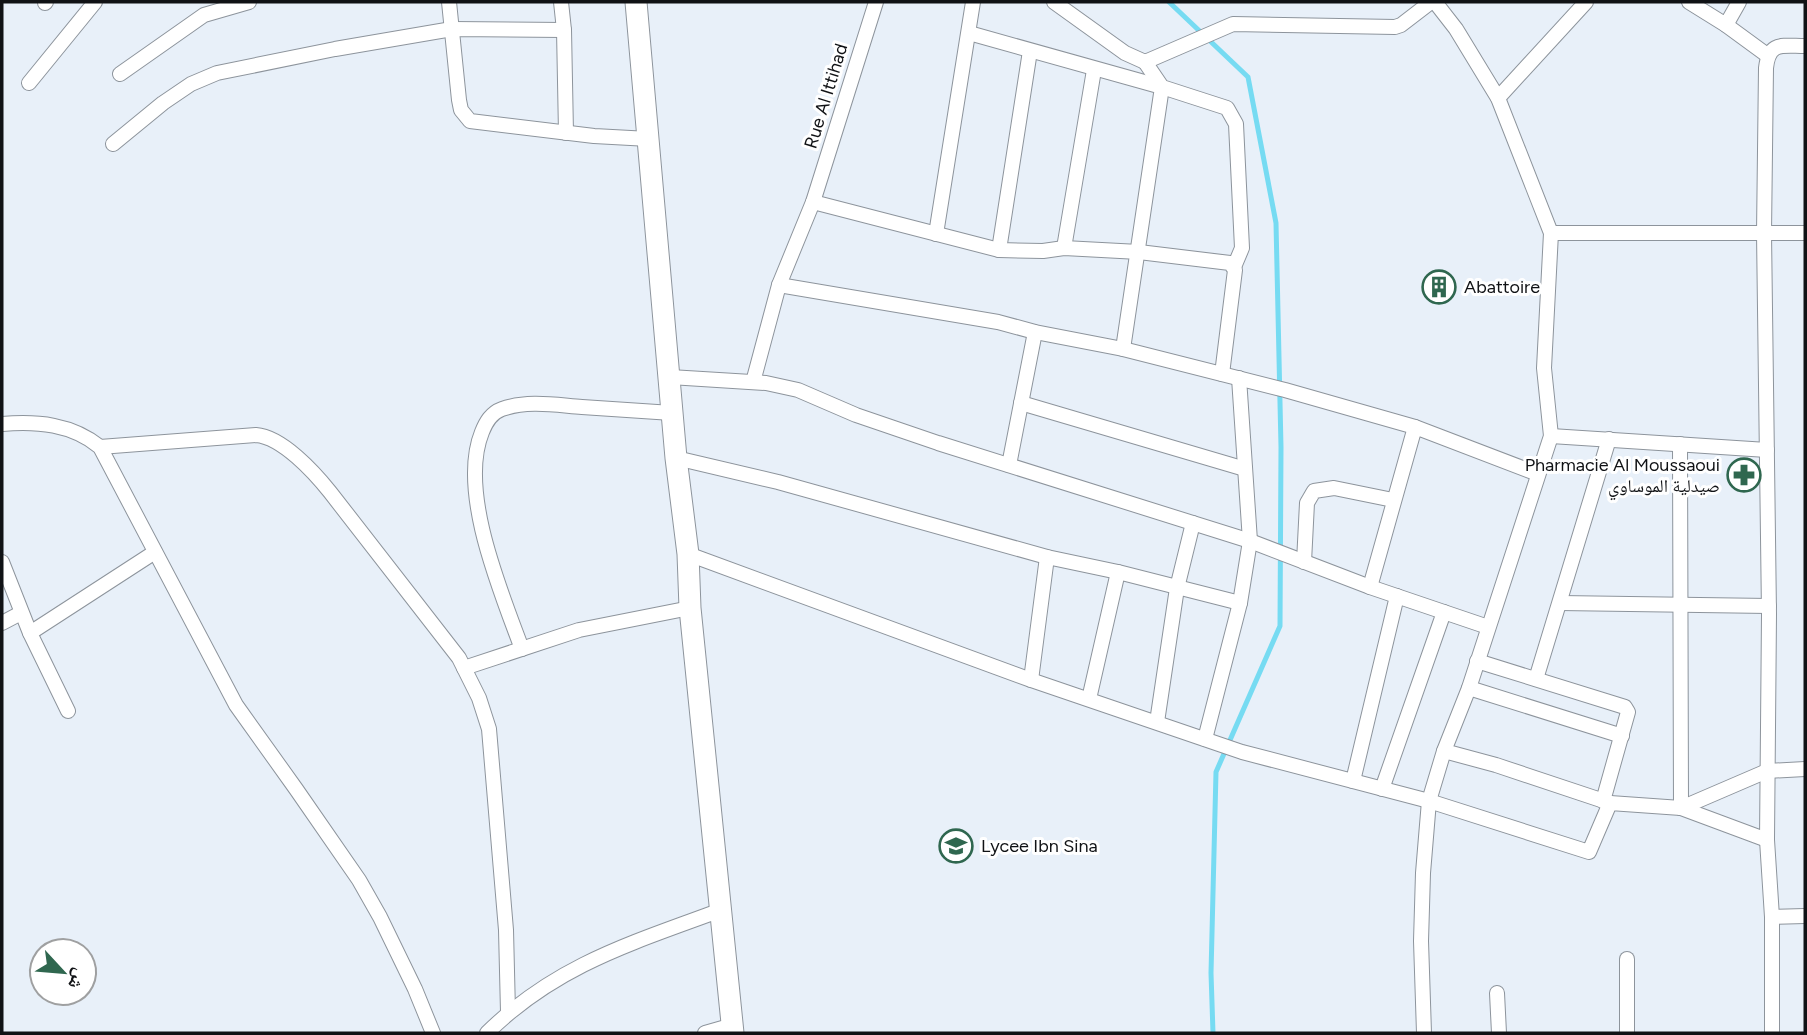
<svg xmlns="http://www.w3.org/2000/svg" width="1807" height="1035" font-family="Figtree,'Noto Naskh Arabic',sans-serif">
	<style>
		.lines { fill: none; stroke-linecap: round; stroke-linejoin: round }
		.stream { stroke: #76dbf2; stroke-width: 5 }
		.street-casing { stroke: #8d949c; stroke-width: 16 }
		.secondary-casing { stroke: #8d949c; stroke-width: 23 }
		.street { stroke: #fff; stroke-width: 14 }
		.secondary { stroke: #fff; stroke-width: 21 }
		.labels { text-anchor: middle; stroke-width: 6; stroke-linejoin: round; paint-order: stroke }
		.street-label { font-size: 18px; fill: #101215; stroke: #fff }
		.poi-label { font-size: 18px; fill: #101215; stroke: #fff; text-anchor: start }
	</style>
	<rect width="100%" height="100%" fill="#e8f0f9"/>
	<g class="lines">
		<polyline class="stream" points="1169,2 1248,77 1276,223 1281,447 1280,626 1216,772 1211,973 1213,1033"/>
		<defs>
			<g id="street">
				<polyline points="449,2 459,100 461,110 470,121 594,136 649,139"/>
				<polyline points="561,2 564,30 566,133"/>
				<polyline points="1054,2 1125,53 1145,62 1233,24 1395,27 1401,25 1431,2"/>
				<polyline points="1689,2 1726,25 1739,2"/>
				<polyline points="45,3 46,2"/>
				<polyline points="1726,25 1767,55"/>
				<polyline points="969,33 1162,87 1123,349"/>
				<polyline points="1145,62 1162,87 1227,108 1236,124 1242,248 1234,267"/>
				<polyline points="120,74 204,15 249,2"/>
				<polyline points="29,83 95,2"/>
				<polyline points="1498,98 1586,2"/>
				<polyline points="113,144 163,103 191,84 217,73 335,49 452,29 564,30"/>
				<polyline points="813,202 999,250 1043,251 1064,248 1139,252 1230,263 1235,270 1222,374"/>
				<polyline points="1551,233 1805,233"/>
				<polyline points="936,234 973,2"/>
				<polyline points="1064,248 1094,70"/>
				<polyline points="999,250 1030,51"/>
				<polyline points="779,285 998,322 1035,332 1123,349 1285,390 1415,427"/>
				<polyline points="670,377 766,383 798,390 856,415 938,443 1250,541 1370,587 1488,627"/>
				<polyline points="753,382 779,285 813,202 876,2"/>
				<polyline points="1021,403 1245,469"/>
				<path d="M 2,424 C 37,421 72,424 100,447 L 236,705 L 296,789 L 359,880 L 380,917 L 415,989 L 433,1033"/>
				<polyline points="1551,436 1767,450"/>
				<polyline points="1680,444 1681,808"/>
				<path d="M 100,447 L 256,435 C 282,437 314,472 330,492 L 459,658 L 479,698 L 489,729 L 506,930 L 508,1012"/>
				<polyline points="676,458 778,482 1047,557 1118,572 1240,603"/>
				<polyline points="1009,465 1035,332"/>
				<polyline points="688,554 1031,680 1242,752 1429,801 1589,852 1610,803 1681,808 1767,840"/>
				<polyline points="2,562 30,633 68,711"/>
				<polyline points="1304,562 1307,503 1314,491 1334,488 1393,500"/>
				<polyline points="1370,587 1415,427 1538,474"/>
				<polyline points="1560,603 1769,606"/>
				<polyline points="2,623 21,613"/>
				<polyline points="30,633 155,552"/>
				<path d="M 522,649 C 501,592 458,491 482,432 C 486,422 491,413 502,409 C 528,400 555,405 582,407 C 612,409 642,411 672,413"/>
				<polyline points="1477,661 1625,707 1628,712 1603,801"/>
				<polyline points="464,668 579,630 690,608"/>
				<polyline points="1536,679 1609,439"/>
				<polyline points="1031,680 1047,557"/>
				<polyline points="1469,688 1622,736"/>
				<polyline points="1089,699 1118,572"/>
				<polyline points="1157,722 1177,588 1193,523"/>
				<polyline points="1205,739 1240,603 1250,541 1239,378"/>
				<polyline points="1444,751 1496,765 1610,803"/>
				<polyline points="1353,781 1397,596"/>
				<polyline points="1382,789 1444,612"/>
				<polyline points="1681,808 1767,771 1805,769"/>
				<polyline points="1772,917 1805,916"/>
				<polyline points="1497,993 1499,1033"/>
				<path d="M 487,1033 C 556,965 632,943 721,910"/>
				<polyline points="705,1033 733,1025"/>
				<polyline points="1424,1033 1421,941 1423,873 1429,801 1444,751 1469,688 1551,436 1544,368 1551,233 1498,98 1456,29 1435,2"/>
				<polyline points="1627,1033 1627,959"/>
				<path d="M 1772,1033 L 1772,917 L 1767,840 L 1769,614 L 1764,233 L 1766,68 C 1769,41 1782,46 1805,46"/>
			</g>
			<polyline id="secondary" points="636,2 676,458 688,554 690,608 733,1033"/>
		</defs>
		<use href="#street" class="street-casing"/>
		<use href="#secondary" class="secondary-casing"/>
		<use href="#street" class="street"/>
		<use href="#secondary" class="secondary"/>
	</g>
	<defs>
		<symbol id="building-ring" viewBox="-11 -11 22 22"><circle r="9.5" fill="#fff" stroke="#2f674f" stroke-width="1.5"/><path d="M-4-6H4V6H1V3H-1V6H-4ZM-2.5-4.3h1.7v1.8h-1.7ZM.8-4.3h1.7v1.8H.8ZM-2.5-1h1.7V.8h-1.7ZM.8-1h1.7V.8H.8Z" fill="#2f674f"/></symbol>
		<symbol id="pharmacy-ring" viewBox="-11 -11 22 22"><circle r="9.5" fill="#fff" stroke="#2f674f" stroke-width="1.5"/><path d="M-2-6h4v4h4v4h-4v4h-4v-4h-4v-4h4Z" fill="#2f674f"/></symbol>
		<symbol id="university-ring" viewBox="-11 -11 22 22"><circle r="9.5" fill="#fff" stroke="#2f674f" stroke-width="1.5"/><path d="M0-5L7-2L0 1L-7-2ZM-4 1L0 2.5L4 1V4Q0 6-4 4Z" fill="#2f674f"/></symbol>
	</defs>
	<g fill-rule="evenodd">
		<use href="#building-ring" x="1420" y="268" width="38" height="38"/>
		<use href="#pharmacy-ring" x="1725" y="456" width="38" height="38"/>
		<use href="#university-ring" x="937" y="827" width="38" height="38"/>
	</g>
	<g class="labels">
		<g class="street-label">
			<text transform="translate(826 96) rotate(-73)" y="6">Rue Al Ittihad</text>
		</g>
		<g class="poi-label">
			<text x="1464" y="293">Abattoire</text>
			<text x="1720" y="471" text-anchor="end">Pharmacie Al Moussaoui<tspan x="1720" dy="21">صيدلية الموساوي</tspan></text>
			<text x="981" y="852">Lycee Ibn Sina</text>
		</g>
	</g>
	<rect width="1807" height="1035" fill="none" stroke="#101215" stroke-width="7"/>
	<g transform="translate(63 972) rotate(116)"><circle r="33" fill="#ffffff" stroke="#9fa0a1" stroke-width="2"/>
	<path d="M0-5L12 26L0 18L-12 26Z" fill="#2f674f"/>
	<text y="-10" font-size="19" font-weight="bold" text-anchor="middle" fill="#101215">ش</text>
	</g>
</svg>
